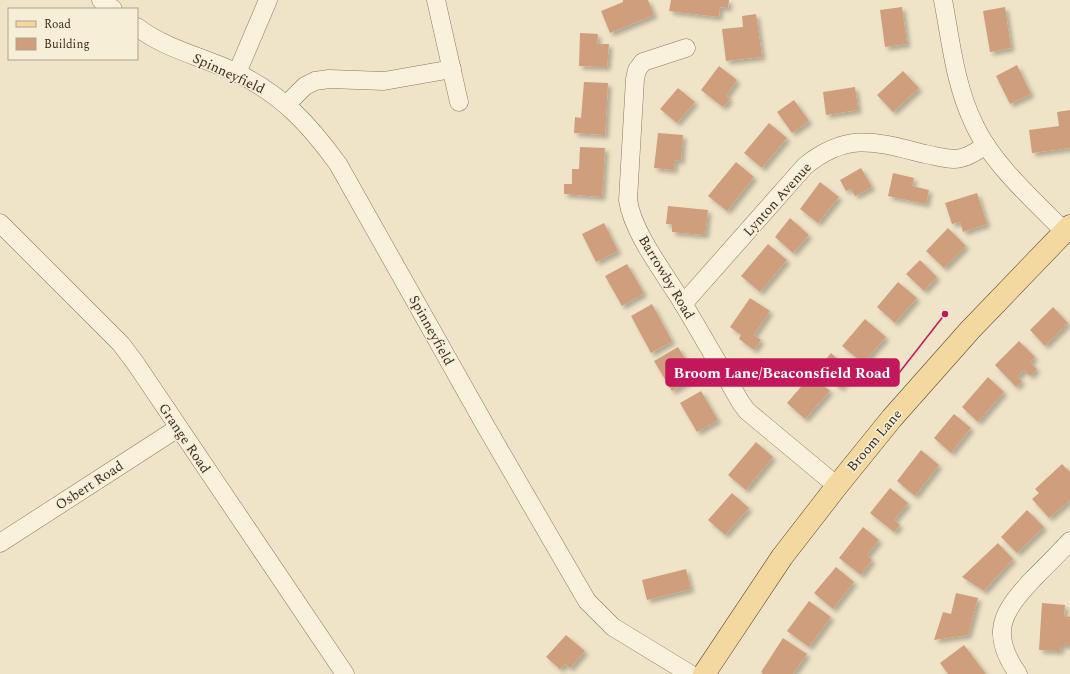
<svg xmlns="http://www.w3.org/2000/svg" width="1070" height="674" font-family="Spectral,serif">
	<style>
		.building { fill: #cf9f7d; filter: url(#shadow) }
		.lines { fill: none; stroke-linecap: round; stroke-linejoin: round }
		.minor-casing { stroke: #8d765c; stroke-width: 19 }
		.major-casing { stroke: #5b4430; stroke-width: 23 }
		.minor { stroke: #faf1dc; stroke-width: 18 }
		.major { stroke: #f3d9a0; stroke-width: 22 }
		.labels { text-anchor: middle; stroke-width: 3; stroke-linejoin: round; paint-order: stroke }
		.street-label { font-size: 14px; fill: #3d2e20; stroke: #f7eed8 }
		.leader { fill: none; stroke: #c2185b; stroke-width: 1.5 }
		.callout-dot { fill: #c2185b; stroke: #f7eed8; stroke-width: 1.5 }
		.callout { fill: #c2185b; stroke: #c2185b; stroke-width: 1.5 }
		.callout-label { font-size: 15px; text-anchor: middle; font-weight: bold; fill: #fff }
	</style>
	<defs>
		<filter id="shadow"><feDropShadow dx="3.5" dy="3.5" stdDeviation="2" flood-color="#0004"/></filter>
	</defs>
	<rect width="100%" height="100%" fill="#f0e4c8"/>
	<g class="building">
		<polygon points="623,0 648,0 654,15 610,33 601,11 623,2"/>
		<polygon points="671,0 729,0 728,8 720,7 719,17 669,11"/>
		<polygon points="902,7 907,44 885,47 880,10"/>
		<polygon points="1005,7 1011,48 990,52 983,11"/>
		<polygon points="756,14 762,57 726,61 722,29 743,27 742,16"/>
		<polygon points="580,33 598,34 597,44 609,44 607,67 579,66"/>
		<polygon points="1017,65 1031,94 1010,104 996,76"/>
		<polygon points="719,66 737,80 726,96 730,99 723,107 701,90"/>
		<polygon points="903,71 919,88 893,112 877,95"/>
		<polygon points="584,82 608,83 605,135 574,133 575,117 581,118"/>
		<polygon points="855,87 858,110 826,115 823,92"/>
		<polygon points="678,88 695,102 677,123 660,109"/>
		<polygon points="794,100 809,121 792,133 777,112"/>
		<polygon points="1070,110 1070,148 1032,153 1029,130 1059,126 1057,112"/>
		<polygon points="769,123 787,138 762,168 744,153"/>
		<polygon points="658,133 683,135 681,161 675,160 674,170 654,168"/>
		<polygon points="580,147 605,148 602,197 564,194 564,184 572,184 572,169 579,169"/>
		<polygon points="736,162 754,177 727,211 708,196"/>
		<polygon points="861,168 872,187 855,196 851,189 846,191 840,180"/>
		<polygon points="893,173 914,178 912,186 929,190 926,204 888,196"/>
		<polygon points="820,182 839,197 818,223 800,209"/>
		<polygon points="977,193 987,224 963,232 960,222 952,224 945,203"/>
		<polygon points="668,206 708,210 705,235 672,232 672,224 666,224"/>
		<polygon points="790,218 809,235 793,253 775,237"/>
		<polygon points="604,223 618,251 596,262 582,234"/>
		<polygon points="948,228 966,246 944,268 926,251"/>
		<polygon points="768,244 787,260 760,292 741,276"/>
		<polygon points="920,260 937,277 924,291 906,274"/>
		<polygon points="627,264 644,293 622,306 605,276"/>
		<polygon points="898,282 917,298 895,323 877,307"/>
		<polygon points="750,298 770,311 754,335 761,340 754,350 739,339 741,335 730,327"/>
		<polygon points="652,304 672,341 651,353 631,316"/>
		<polygon points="1053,307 1068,323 1045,346 1030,330"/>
		<polygon points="865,319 886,337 863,363 842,346"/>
		<polygon points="1019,341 1035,357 1030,362 1037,369 1030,376 1024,370 1017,377 1022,381 1016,387 995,365"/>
		<polygon points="678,347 696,377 672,391 654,361"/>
		<polygon points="831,353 853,373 840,388 818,369"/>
		<polygon points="811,375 830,391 805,419 787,403"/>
		<polygon points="988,377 1004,392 978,422 962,407"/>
		<polygon points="701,391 718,420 697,432 680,403"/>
		<polygon points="954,414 971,428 951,453 934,438"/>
		<polygon points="756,442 773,457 746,490 728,475"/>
		<polygon points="921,450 939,465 915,496 897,481"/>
		<polygon points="1062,464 1070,472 1070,500 1049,518 1032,499 1039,493 1035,489"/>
		<polygon points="890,488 908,503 894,520 900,525 894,532 870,513"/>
		<polygon points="732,493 749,508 725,535 708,520"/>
		<polygon points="1027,510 1044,527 1017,553 1001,537"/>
		<polygon points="863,527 879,540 867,555 872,560 861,575 839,558"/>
		<polygon points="998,543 1013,559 984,591 962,577"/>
		<polygon points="836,567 854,582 833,609 814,593"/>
		<polygon points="686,569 691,589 647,600 642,580"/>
		<polygon points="956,593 978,598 968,635 934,640 943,612 951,614"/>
		<polygon points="809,601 831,617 809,647 787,631"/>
		<polygon points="1042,603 1065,605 1064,616 1070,617 1070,645 1061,645 1060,651 1039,650"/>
		<polygon points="566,635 585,651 570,668 565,664 560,669 546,657"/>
		<polygon points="783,638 807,654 793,674 763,674 761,672"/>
		<polygon points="964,645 986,674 948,674 940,663"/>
	</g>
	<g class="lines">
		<defs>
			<g id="minor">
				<polyline points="101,0 113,9"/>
				<polyline points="436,0 459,102"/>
				<path d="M 943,0 C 951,42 955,85 974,124 C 991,162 1034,201 1064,231"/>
				<path d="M 137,27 C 167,50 204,57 237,73 C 282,95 309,124 338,164 L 485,425 L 587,601 L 613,627 L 690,674"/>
				<path d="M 686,48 L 643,62 L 637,70 L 635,79 L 628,200 C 633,234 666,275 684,305 C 703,337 722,370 741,403 L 747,411 L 837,486"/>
				<polyline points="237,73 268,0"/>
				<polyline points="287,104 305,86 315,81 329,79 384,81 452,69"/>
				<polyline points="0,223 121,344 136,364 345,674"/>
				<path d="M 683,304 L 805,166 C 848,131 877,142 925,154 C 937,156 949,161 961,158 C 971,156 978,150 986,145"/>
				<polyline points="0,543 178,428"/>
				<path d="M 1018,674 C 989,633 1002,612 1033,579 C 1045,567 1058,554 1070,541"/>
			</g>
			<polyline id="major" points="704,674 782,557 837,486 892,418 970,330 1070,226"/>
		</defs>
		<use href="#minor" class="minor-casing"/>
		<use href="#major" class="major-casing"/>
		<use href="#minor" class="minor"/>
		<use href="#major" class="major"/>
	</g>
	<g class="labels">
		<g class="street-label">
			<text transform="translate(229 73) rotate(25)" y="5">Spinneyfield</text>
			<text transform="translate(777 199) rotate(-48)" y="5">Lynton Avenue</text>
			<text transform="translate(667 277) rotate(59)" y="5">Barrowby Road</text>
			<text transform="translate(432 330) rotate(61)" y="5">Spinneyfield</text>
			<text transform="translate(185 438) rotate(56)" y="5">Grange Road</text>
			<text transform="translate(874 440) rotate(-50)" y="5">Broom Lane</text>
			<text transform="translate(89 485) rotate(-33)" y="5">Osbert Road</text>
		</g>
	</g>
	<path class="leader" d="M945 314L899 373"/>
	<circle class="callout-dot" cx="945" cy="314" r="4"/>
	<rect class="callout" x="666" y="359" width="233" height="27" rx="4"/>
	<g class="callout-label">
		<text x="782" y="378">Broom Lane/Beaconsfield Road</text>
	</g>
	<rect x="8" y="8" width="130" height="52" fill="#f7eed8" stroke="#ada18e"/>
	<rect x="16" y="21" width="20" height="6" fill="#f3d9a0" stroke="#ada18e"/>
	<text x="44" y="28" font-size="12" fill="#3d2e20">Road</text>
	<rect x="16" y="38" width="20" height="12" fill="#cf9f7d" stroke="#ada18e"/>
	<text x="44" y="48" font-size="12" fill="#3d2e20">Building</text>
</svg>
